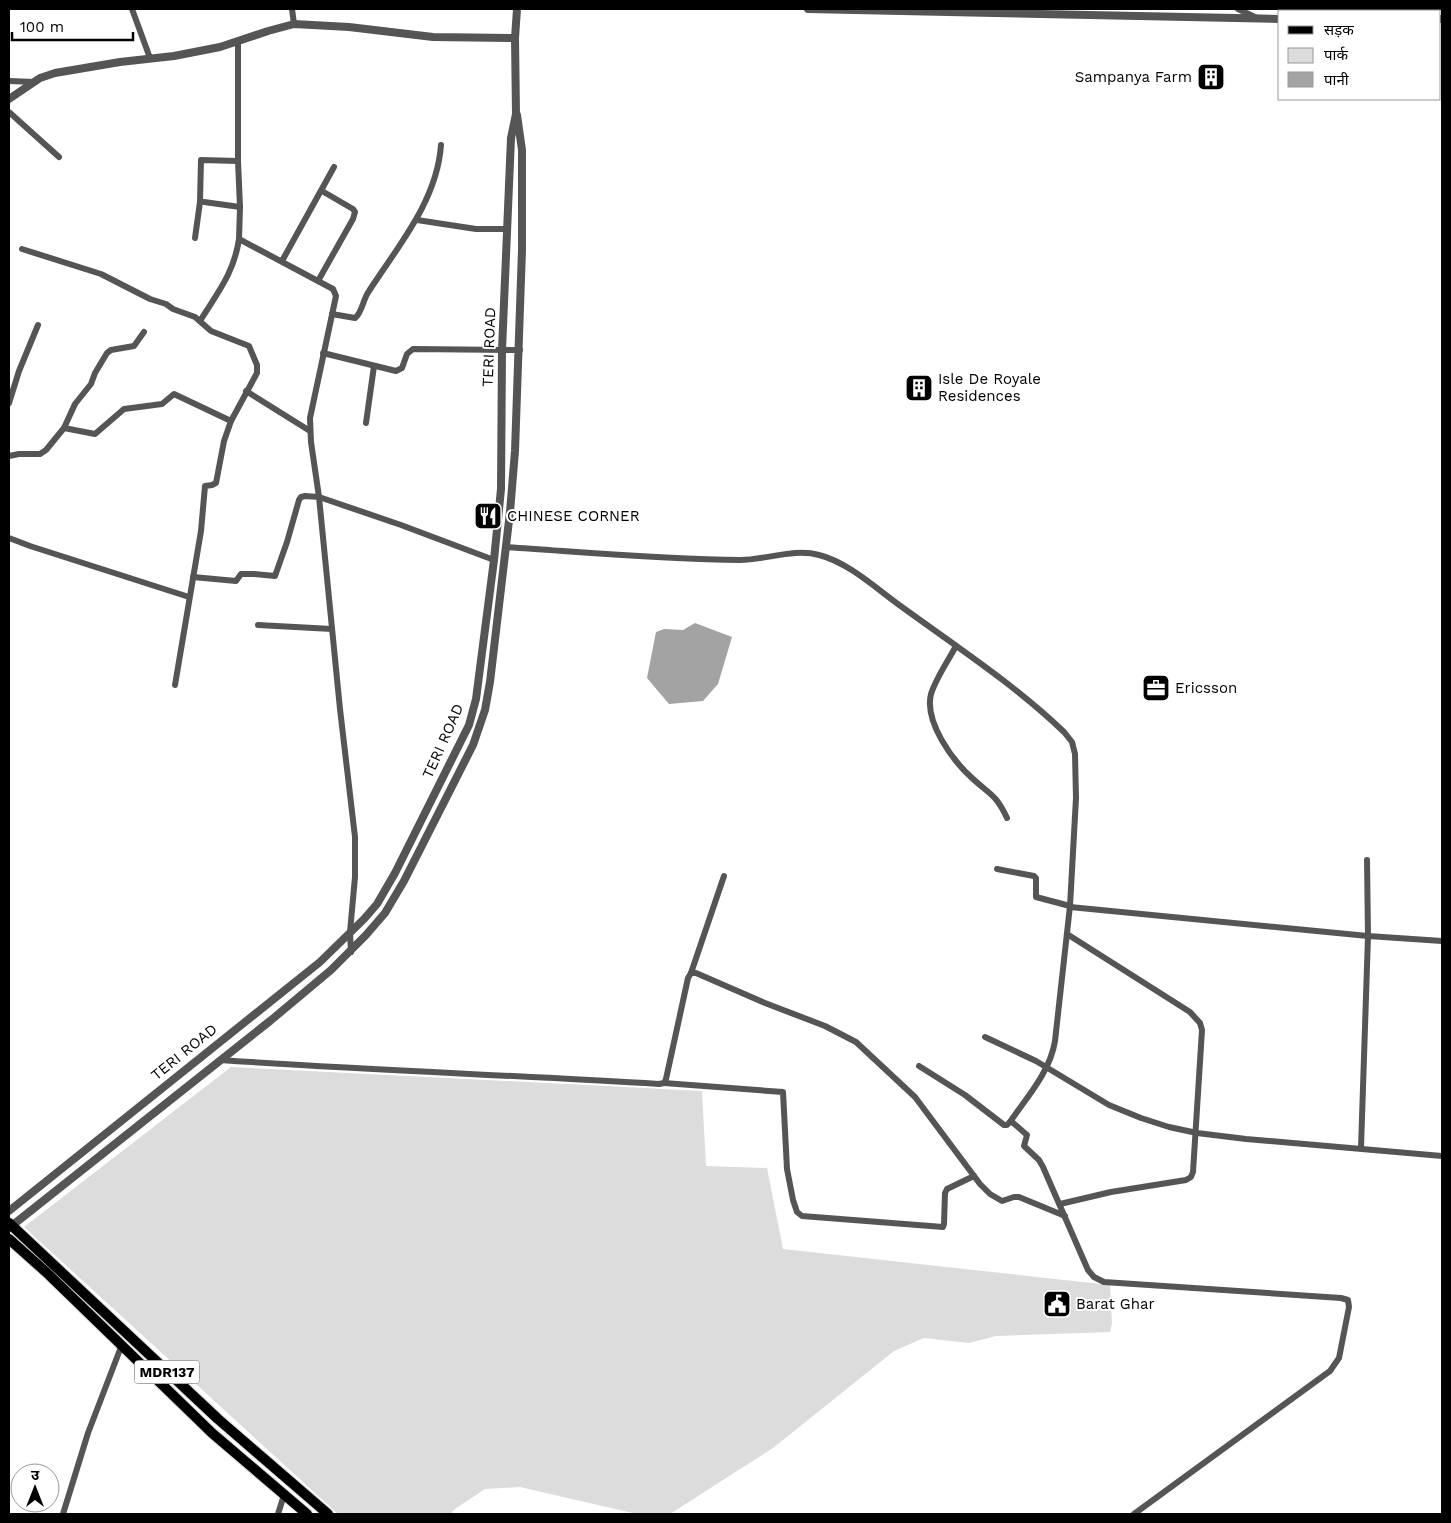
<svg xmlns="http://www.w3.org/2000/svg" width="1451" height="1523" font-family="'Work Sans','Noto Sans Devanagari',sans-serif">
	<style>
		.green { fill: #dcdcdc }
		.water { fill: #a3a3a3 }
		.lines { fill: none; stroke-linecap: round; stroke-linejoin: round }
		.primary-casing { stroke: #dbdbdb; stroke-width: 12 }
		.minor { stroke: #555; stroke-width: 6 }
		.tertiary { stroke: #555; stroke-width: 8 }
		.primary { stroke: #000; stroke-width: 10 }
		.labels { text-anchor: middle; stroke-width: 4; stroke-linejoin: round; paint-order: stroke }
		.shield { fill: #fff; stroke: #4c4c4c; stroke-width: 1 }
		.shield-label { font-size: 14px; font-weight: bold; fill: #000 }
		.poi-label { font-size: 15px; fill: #000; stroke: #fff; text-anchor: start }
		.street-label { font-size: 15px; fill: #000; stroke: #fff }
	</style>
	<rect width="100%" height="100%" fill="#fff"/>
	<polygon class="green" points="231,1067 702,1091 706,1166 767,1168 783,1249 1110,1285 1112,1323 1110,1332 996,1336 969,1343 924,1338 894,1351 773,1448 670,1514 637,1514 520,1487 485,1489 455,1509 450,1514 338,1514 24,1227"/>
	<polygon class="water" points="695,623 732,637 718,684 703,701 669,704 647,678 656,632 664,629 683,630"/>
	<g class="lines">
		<defs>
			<g id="primary">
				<polyline points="9,1223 218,1419 328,1514"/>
				<polyline points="9,1239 46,1272 212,1433 307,1514"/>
			</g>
		</defs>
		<use href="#primary" class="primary-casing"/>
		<g class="minor">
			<polyline points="132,9 150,58"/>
			<polyline points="292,9 294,24"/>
			<polyline points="1238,9 1257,18"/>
			<polyline points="1410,11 1411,9"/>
			<polyline points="238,42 238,161 240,207 239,239 333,289 336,296 310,418 311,442 319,497 340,709 355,837 355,877 350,932 351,952"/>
			<polyline points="9,81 35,82"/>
			<polyline points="9,112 59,157"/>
			<polyline points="204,202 240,207"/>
			<polyline points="417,220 476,229 508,229"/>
			<polyline points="195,238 200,202 201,160 238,161"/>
			<polyline points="22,249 101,274 150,299 166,304 173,309 195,317 211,331 249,346 257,365 257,373 231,421 224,441 216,483 212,485 205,486 201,531 175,685"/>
			<polyline points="282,261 334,167"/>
			<polyline points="318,281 353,219 355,212 353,209 322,191"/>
			<path d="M 332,314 L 355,318 C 362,313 363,299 369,291 C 398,246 437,201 441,145"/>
			<path d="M 200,321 C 218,292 234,273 239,239"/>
			<polyline points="323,353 396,371 402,368 407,354 413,349 520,350"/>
			<polyline points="246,391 310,431"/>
			<polyline points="9,403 19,371 38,325"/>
			<polyline points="366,423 374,366"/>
			<polyline points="64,428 95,434 124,409 162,404 174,394 231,421"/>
			<polyline points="9,456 19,454 40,454 46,450 64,428 75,404 91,384 95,373 107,353 111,350 134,346 144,332"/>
			<polyline points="9,538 30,546 189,597"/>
			<path d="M 505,547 C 583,552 662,559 740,560 C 766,560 794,548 819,555 C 848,562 878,590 902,607 C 957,647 1015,685 1064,732 L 1072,742 L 1075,754 L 1076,798 L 1070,906 L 1055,1041 C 1050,1072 1027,1097 1010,1122"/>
			<polyline points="193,577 236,581 241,574 254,574 275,576 287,542 299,500 301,497 305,496 319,497 401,525 494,560"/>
			<polyline points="258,625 332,629"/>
			<path d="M 956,646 C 948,661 936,678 931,694 C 924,722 953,761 972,778 C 990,795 996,794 1007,818"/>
			<polyline points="997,869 1034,876 1036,878 1036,897 1070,906"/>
			<polyline points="1070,907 1368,936 1442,941"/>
			<polyline points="691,973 724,876"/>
			<polyline points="985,1037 1036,1061 1109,1105 1141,1118 1169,1127 1197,1133 1246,1139 1442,1156"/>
			<path d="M 220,1060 C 366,1070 512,1075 659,1084 L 664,1083 L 666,1079 L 688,978 L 691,973 L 696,973 L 765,1003 L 825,1026 L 856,1042 L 915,1097 L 980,1184 L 990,1194 L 1002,1201 L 1014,1197 L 1019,1197 L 1065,1216"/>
			<polyline points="919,1066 965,1095 1004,1125 1007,1125 1011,1121 1027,1135 1024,1146 1039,1160 1043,1167 1088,1270 1094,1277 1104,1282 1341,1298 1348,1300 1349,1307 1339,1358 1330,1371 1134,1514"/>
			<polyline points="664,1083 783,1092 787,1169 793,1200 797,1212 802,1216 943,1227 944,1224 945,1193 947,1189 974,1176"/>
			<polyline points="1361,1148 1368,936 1367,860"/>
			<polyline points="1060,1204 1111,1192 1186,1180 1191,1177 1193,1172 1202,1030 1200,1023 1190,1012 1067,934"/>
			<polyline points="63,1514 88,1433 121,1347"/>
			<polyline points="278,1514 284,1495"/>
		</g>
		<g class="tertiary">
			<polyline points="808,9 1280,19"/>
			<polyline points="1440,19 1442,19"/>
			<polyline points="9,99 40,78 55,73 120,62 174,56 220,47 268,31 294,24 349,27 433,37 515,38"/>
			<polyline points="9,1211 320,962 364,919 377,904 395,873 469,725 476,699 494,560 501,489 502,350 511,138 516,114 515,38 517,9"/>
			<polyline points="9,1228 270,1021 331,970 366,935 385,913 404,881 473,745 485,710 490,682 510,512 515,451 522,250 522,150 517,115"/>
		</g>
		<use href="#primary" class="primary"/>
	</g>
	<defs>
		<symbol id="building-square" viewBox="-11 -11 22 22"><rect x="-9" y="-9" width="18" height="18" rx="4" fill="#000" stroke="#fff"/><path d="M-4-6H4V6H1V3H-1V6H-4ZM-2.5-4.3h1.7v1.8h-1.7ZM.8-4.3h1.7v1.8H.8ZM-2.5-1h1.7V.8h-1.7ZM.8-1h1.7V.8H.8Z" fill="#fff"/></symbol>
		<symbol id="restaurant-square" viewBox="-11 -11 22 22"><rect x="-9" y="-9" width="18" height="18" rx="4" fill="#000" stroke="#fff"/><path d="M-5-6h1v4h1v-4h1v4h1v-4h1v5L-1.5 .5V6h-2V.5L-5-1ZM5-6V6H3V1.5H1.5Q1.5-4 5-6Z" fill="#fff"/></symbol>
		<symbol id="office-square" viewBox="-11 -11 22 22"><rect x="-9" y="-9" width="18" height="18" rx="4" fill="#000" stroke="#fff"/><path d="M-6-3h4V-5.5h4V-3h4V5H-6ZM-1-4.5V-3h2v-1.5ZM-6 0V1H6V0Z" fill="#fff"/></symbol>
		<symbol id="civic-square" viewBox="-11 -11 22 22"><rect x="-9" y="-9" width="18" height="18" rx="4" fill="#000" stroke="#fff"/><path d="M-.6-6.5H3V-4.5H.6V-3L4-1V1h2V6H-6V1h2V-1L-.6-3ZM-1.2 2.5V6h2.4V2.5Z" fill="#fff"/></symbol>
	</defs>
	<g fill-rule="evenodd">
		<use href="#building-square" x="1195" y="61" width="32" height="32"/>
		<use href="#building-square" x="903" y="372" width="32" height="32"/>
		<use href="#restaurant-square" x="472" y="500" width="32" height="32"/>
		<use href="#office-square" x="1140" y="672" width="32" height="32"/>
		<use href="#civic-square" x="1041" y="1288" width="32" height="32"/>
	</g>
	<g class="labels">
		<rect class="shield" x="134.5" y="1360.5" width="65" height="23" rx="4"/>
		<g class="shield-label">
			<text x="167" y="1377">MDR137</text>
		</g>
		<g class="poi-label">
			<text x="1192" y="82" text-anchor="end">Sampanya Farm</text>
			<text x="938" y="384">Isle De Royale<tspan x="938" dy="17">Residences</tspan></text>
			<text x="507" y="521">CHINESE CORNER</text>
			<text x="1175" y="693">Ericsson</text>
			<text x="1076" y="1309">Barat Ghar</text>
		</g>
		<g class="street-label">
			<text transform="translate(489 347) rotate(-88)" y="5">TERI ROAD</text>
			<text transform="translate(443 741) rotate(-66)" y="5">TERI ROAD</text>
			<text transform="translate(184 1052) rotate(-39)" y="5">TERI ROAD</text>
		</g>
	</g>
	<rect width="1451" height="1523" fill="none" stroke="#000000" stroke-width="20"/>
	<rect x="1278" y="10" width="162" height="90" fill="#ffffff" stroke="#999999"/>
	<rect x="1288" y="26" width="25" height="8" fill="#000000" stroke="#999999"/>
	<text x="1324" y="35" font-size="15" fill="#000000">सड़क</text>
	<rect x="1288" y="48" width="25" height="15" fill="#dcdcdc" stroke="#999999"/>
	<text x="1324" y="60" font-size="15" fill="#000000">पार्क</text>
	<rect x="1288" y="72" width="25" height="15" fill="#a3a3a3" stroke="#999999"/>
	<text x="1324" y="85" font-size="15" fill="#000000">पानी</text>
	<g transform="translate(35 1488)"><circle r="24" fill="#ffffff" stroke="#999999"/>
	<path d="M0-4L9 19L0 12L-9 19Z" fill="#000000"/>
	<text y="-8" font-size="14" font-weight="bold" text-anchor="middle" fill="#000000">उ</text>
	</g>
	<path d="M12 32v8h121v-8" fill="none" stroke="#000000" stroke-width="2.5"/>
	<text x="20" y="32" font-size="15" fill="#000000" stroke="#ffffff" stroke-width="4" paint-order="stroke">100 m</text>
</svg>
